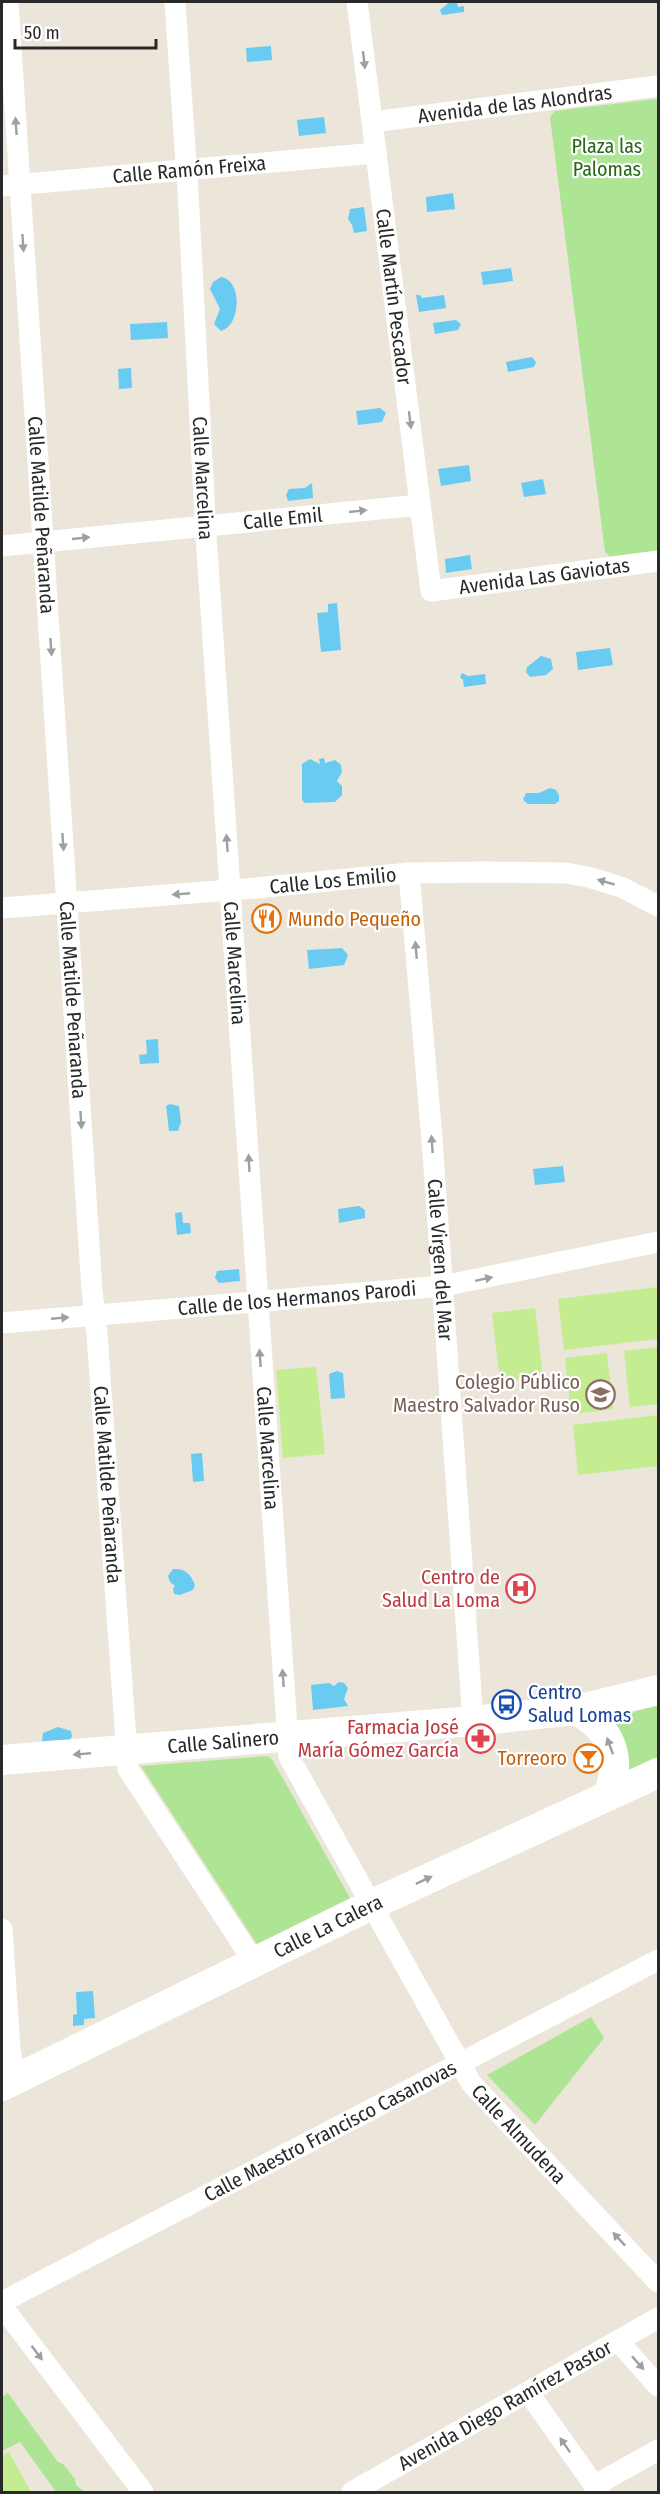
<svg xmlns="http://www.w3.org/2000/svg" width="660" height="2494" font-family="'Fira Sans Condensed',sans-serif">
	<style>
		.green { fill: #aee595 }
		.pitch { fill: #c3ed90 }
		.water { fill: #69cbf2 }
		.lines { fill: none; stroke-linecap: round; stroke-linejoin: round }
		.street { stroke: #fff; stroke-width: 21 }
		.secondary { stroke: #fff; stroke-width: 30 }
		.oneway { fill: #9f9f9f }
		.labels { text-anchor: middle; stroke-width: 4.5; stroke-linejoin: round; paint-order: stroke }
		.street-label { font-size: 20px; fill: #292929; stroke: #fff }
		.park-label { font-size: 20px; fill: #266817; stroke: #fff }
		.food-label { font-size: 20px; fill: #c56008; stroke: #fff; text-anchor: start }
		.education-label { font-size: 20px; fill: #785e54; stroke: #fff; text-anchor: end }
		.health-label { font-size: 20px; fill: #be3a42; stroke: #fff; text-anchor: end }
		.transit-label { font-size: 20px; fill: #164399; stroke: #fff; text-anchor: start }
	</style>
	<rect width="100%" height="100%" fill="#ece5da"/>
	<g class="green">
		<polygon points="655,99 658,100 658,551 610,557 605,552 550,117 555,111"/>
		<polygon points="658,1703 658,1764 623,1780 602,1717"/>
		<polygon points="268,1756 272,1759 350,1898 257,1944 141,1766"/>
		<polygon points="591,2017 604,2038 535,2125 487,2075"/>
		<polygon points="8,2393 58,2462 63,2464 75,2479 76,2485 85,2492 56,2492 20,2442 2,2451 2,2397"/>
	</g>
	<g class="pitch">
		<polygon points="658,1287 658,1339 564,1350 558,1299"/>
		<polygon points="535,1308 543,1376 500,1381 492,1313"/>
		<polygon points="658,1347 658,1404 630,1407 624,1351"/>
		<polygon points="607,1353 613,1409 571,1414 565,1358"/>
		<polygon points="316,1367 325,1454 283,1458 276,1370"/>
		<polygon points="658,1415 658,1466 578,1475 573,1425"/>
		<polygon points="9,2452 31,2492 2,2492 2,2456"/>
	</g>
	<g class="water">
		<polygon points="450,2 457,2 458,7 464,6 464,12 442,15 440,10"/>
		<polygon points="271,46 272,60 247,62 246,48"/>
		<polygon points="324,117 326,133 299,136 297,120"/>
		<polygon points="453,193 455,209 427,212 426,197"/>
		<polygon points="364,207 367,231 354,233 352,225 348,219 350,209"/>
		<polygon points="511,268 513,281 483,285 481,272"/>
		<path d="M 221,277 C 243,280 241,326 221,331 L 214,324 L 220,309 L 210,289 L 213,282 Z"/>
		<polygon points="416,295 420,295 422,298 444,295 446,308 419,312"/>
		<polygon points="456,320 461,324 458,330 435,334 433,323"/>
		<polygon points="167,322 168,338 131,340 130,324"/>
		<polygon points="532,357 536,362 534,367 508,372 506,362"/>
		<polygon points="131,368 132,388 119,389 118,369"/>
		<polygon points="380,408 386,413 382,422 358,425 356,411"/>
		<polygon points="469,465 471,481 441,486 438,469"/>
		<polygon points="543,479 546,494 524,497 521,483"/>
		<polygon points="312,483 313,498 288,501 286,495 289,489 305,488"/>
		<polygon points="470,555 472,569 446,573 445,559"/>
		<polygon points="337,603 341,650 321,652 317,613 328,612 328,604"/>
		<polygon points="610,648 613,665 578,670 576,652"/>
		<polygon points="541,656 551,659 553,669 546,675 530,677 526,672 527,667"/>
		<polygon points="462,673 468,676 485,674 486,684 464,687 463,680 460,677"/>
		<polygon points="324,758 325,763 335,760 341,765 342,772 337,781 342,786 342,795 335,802 305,803 302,800 302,764 310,759 320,764 319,759"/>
		<polygon points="550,788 556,790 559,795 559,801 555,804 528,804 523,800 526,793 539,793"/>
		<polygon points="342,948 348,955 344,965 309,969 307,950"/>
		<polygon points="158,1039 159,1063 140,1064 139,1055 147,1054 146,1040"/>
		<polygon points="170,1104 179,1106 181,1122 178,1131 169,1131 166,1106"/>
		<polygon points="563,1166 565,1182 535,1185 533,1169"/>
		<polygon points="359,1206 365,1210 365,1218 339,1223 338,1209"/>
		<polygon points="182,1212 183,1223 190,1223 191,1233 177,1235 175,1213"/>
		<polygon points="239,1269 240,1281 219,1283 215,1278 217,1271"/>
		<polygon points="337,1371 343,1373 345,1398 331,1399 329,1374"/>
		<polygon points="202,1453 204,1481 193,1482 191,1454"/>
		<path d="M 173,1569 C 185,1568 191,1574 195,1585 L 193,1590 L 180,1595 L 174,1594 L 173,1589 L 175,1586 L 170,1582 L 168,1576 Z"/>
		<polygon points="339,1682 344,1683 348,1688 344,1699 348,1706 313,1710 311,1685 329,1683 334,1686"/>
		<polygon points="58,1727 71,1731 72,1736 70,1740 42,1741 43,1733"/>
		<polygon points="93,1991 95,2018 84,2019 84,2025 73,2026 73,2015 77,2014 76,1992"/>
	</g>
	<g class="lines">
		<g class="street">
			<path id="s1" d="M 8,2 L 92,1290 L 97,1334 L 128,1769 L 254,1962"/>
			<path id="s2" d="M 175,2 L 188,192 L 206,536 L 289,1757 L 471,2083 L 658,2282"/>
			<path id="s3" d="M 357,2 L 431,591 L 658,561"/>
			<path id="s4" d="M 372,122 L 658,86"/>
			<path id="s5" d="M 2,186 L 376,153"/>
			<path id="s6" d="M 2,546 L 420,505"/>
			<path id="s7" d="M 409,873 L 432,1139 L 473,1721"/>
			<path id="s8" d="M 2,908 L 256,888 L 409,873 L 484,872 L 566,873 L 588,877 L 621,887 L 658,906"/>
			<path id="s9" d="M 2,1323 L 443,1286 L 658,1242"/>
			<polyline points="2,1929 10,2049 13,2067 20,2078"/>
			<path id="s10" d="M 2,2302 L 658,1960"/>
			<polyline points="2,2306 143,2492"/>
			<polyline points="618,2341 658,2386"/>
			<polyline points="528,2392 599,2492"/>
			<polyline points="594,2486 658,2450"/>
			<path id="s11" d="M 352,2492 L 658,2318"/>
		</g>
		<g class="secondary">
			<path d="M 576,1710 C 612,1729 622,1758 608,1796"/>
			<path id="s12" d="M 2,1760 L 473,1721 L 576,1710 L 658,1690"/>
			<path id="s13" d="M 2,2086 L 371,1905 L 658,1773"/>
		</g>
	</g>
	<defs><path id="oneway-solid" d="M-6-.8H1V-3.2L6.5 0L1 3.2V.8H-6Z" transform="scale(1.5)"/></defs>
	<g class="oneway">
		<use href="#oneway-solid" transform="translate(364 60) rotate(83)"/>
		<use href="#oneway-solid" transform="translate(16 126) rotate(-94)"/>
		<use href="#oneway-solid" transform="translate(23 243) rotate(86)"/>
		<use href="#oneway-solid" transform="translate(410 420) rotate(83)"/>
		<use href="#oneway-solid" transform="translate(358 511) rotate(-6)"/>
		<use href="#oneway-solid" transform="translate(81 538) rotate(-6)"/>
		<use href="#oneway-solid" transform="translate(51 647) rotate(86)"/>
		<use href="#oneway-solid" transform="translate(63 842) rotate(86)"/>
		<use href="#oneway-solid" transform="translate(227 843) rotate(-94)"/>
		<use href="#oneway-solid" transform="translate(606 882) rotate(-164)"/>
		<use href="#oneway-solid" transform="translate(181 894) rotate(175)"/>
		<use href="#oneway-solid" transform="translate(416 950) rotate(-95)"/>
		<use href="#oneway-solid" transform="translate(81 1120) rotate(86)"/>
		<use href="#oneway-solid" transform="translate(432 1144) rotate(-94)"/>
		<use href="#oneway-solid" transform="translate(249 1163) rotate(-93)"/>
		<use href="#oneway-solid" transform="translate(484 1279) rotate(-12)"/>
		<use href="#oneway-solid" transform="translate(60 1318) rotate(-5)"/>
		<use href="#oneway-solid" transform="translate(260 1358) rotate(-94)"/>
		<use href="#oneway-solid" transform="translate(283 1678) rotate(-94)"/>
		<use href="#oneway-solid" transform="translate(610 1746) rotate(-110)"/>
		<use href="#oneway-solid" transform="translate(82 1754) rotate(175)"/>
		<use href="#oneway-solid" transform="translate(424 1880) rotate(-25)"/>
		<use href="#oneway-solid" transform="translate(619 2239) rotate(-133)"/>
		<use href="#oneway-solid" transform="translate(37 2353) rotate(53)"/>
		<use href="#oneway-solid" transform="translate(638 2363) rotate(48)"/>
		<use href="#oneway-solid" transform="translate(565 2445) rotate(-125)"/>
	</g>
	<defs>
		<symbol id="restaurant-ring" viewBox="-11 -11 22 22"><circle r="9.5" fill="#fff" stroke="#e8710a" stroke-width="1.5"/><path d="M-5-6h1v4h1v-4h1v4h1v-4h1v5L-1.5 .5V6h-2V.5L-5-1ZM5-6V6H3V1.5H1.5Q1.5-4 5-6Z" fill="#e8710a"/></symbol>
		<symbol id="school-ring" viewBox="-11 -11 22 22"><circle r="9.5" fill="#fff" stroke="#8d6e63" stroke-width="1.5"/><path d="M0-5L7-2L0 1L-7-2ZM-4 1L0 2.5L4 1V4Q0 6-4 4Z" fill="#8d6e63"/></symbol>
		<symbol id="hospital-ring" viewBox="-11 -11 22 22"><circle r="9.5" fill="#fff" stroke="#e0444e" stroke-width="1.5"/><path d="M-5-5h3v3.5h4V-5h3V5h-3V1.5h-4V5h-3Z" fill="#e0444e"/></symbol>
		<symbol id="bus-ring" viewBox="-11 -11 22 22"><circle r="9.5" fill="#fff" stroke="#1a4fb4" stroke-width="1.5"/><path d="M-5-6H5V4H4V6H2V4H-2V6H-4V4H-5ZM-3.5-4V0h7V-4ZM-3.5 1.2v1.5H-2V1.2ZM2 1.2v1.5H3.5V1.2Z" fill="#1a4fb4"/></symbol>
		<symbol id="pharmacy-ring" viewBox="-11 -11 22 22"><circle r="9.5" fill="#fff" stroke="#e0444e" stroke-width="1.5"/><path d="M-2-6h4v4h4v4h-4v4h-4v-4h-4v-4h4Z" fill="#e0444e"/></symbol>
		<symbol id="bar-ring" viewBox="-11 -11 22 22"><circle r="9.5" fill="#fff" stroke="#e8710a" stroke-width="1.5"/><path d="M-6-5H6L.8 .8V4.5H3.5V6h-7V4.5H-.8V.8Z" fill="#e8710a"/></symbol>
	</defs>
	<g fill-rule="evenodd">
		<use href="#restaurant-ring" x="250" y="902" width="33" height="33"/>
		<use href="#school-ring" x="584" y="1378" width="33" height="33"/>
		<use href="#hospital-ring" x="504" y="1572" width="33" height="33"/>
		<use href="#bus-ring" x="490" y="1688" width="33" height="33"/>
		<use href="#pharmacy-ring" x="464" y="1722" width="33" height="33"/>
		<use href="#bar-ring" x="572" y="1742" width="33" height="33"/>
	</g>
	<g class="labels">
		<g class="street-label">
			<text dy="7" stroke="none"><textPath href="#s4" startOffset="144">Avenida de las Alondras</textPath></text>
			<text dy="7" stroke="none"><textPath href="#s5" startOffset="188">Calle Ramón Freixa</textPath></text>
			<text dy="7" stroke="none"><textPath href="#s3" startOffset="297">Calle Martín Pescador</textPath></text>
			<text dy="7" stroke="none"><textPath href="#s2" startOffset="477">Calle Marcelina</textPath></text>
			<text dy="7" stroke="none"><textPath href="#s1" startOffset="514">Calle Matilde Peñaranda</textPath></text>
			<text dy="7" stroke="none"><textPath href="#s6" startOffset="282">Calle Emil</textPath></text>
			<text dy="7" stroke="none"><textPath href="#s3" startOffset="708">Avenida Las Gaviotas</textPath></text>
			<text dy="7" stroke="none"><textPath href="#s8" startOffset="332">Calle Los Emilio</textPath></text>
			<text dy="7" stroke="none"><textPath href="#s2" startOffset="963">Calle Marcelina</textPath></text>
			<text dy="7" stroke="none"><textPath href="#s1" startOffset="1000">Calle Matilde Peñaranda</textPath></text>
			<text dy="7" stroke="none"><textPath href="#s7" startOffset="388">Calle Virgen del Mar</textPath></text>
			<text dy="7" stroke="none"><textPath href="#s9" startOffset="296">Calle de los Hermanos Parodi</textPath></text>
			<text dy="7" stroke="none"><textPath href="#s2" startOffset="1449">Calle Marcelina</textPath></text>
			<text dy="7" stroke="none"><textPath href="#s1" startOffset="1486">Calle Matilde Peñaranda</textPath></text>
			<text dy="7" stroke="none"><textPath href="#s12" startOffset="222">Calle Salinero</textPath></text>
			<text dy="7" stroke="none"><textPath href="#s13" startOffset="363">Calle La Calera</textPath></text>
			<text dy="7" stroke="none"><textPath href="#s10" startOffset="370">Calle Maestro Francisco Casanovas</textPath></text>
			<text dy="7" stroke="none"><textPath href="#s2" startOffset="2202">Calle Almudena</textPath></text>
			<text dy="7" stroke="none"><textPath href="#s11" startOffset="176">Avenida Diego Ramírez Pastor</textPath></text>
		</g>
		<g class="park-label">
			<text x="607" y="153">Plaza las<tspan x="607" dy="23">Palomas</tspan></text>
		</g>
		<g class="food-label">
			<text x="288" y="926">Mundo Pequeño</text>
			<text x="567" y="1765" text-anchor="end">Torreoro</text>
		</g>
		<g class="education-label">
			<text x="580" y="1389">Colegio Público<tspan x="580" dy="23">Maestro Salvador Ruso</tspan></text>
		</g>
		<g class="health-label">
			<text x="500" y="1584">Centro de<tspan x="500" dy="23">Salud La Loma</tspan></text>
			<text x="459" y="1734">Farmacia José<tspan x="459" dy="23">María Gómez García</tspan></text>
		</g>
		<g class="transit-label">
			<text x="528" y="1699">Centro<tspan x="528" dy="23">Salud Lomas</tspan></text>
		</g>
	</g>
	<rect width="660" height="2494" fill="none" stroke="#292929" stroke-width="6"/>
	<path d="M15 39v9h141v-9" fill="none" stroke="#292929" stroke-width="3"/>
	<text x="24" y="39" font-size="18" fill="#292929" stroke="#ffffff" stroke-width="4.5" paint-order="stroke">50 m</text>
</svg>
